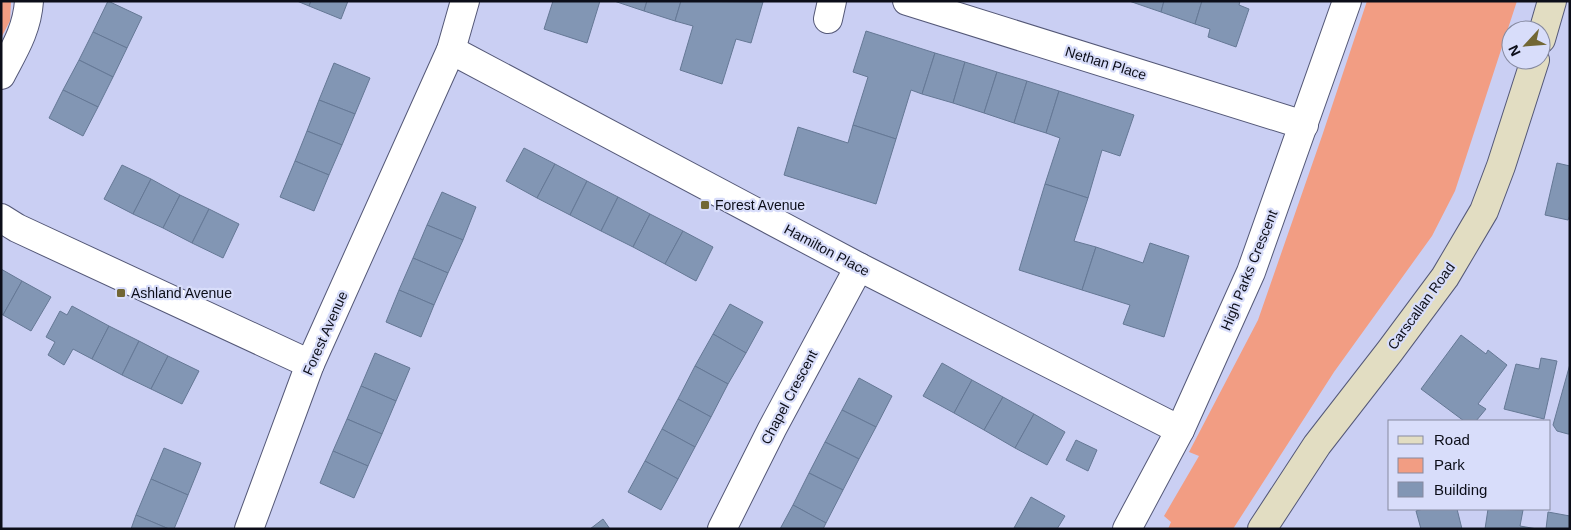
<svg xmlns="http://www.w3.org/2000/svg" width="1571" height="530" font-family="Helvetica,sans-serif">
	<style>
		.green { fill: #f29d83 }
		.building { fill: #8296b4; stroke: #657895 }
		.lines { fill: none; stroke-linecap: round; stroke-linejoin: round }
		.street-casing { stroke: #545877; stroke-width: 30 }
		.secondary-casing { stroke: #545877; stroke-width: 30 }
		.street { stroke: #fff; stroke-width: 28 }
		.secondary { stroke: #e2ddc2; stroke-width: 28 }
		.poi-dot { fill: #726734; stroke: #d8ddfa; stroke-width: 2 }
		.labels { text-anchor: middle; stroke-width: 4.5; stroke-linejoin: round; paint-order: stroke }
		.street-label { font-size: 14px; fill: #0c0e19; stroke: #d8ddfa }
		.poi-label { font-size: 14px; fill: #0c0e19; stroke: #d8ddfa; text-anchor: start }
	</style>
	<rect width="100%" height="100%" fill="#cacff3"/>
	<g class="green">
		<polygon points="1,1 11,1 10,21 1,38"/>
		<polygon points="1367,1 1517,1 1455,191 1432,236 1334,372 1233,529 1168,529 1171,522 1164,516 1199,456 1189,452 1258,320 1322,136"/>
	</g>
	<g class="building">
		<polygon points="108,1 142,17 127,48 93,32"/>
		<polygon points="297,1 311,1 309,6"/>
		<polygon points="311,1 348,1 341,19 309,6"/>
		<polygon points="553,1 600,1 587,43 544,29"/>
		<polygon points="614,1 647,1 644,11"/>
		<polygon points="647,1 681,1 675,21 644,11"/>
		<polygon points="681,1 763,2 751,43 736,39 722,84 680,70 693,26 675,21"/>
		<polygon points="1129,1 1164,1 1161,12"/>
		<polygon points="1164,1 1202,1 1195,24 1161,12"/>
		<polygon points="1202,1 1240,1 1239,5 1249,9 1236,47 1208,37 1210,29 1195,24"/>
		<polygon points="866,31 935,53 922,94 911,90 896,139 853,125 868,77 853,72"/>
		<polygon points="93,32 127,48 113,77 79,60"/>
		<polygon points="935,53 965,62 953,103 922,94"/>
		<polygon points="79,60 113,77 98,107 63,90"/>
		<polygon points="965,62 997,72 984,113 953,103"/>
		<polygon points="334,63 370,78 355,114 319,100"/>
		<polygon points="997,72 1027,81 1014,123 984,113"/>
		<polygon points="1027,81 1059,91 1046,133 1014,123"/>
		<polygon points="63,90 98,107 83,136 49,118"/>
		<polygon points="1059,91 1134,115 1120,156 1102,150 1088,198 1045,184 1060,138 1046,133"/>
		<polygon points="319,100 355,114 342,145 307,131"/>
		<polygon points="853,125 896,139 876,204 784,175 798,127 848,143"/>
		<polygon points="307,131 342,145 329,175 295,161"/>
		<polygon points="524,148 555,164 537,198 506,181"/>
		<polygon points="295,161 329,175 314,211 280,197"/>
		<polygon points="1557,163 1570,166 1570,215 1568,220 1545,215"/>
		<polygon points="555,164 587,181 570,215 537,198"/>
		<polygon points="122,165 151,179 133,214 104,199"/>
		<polygon points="151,179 180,195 163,228 133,214"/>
		<polygon points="587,181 618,197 601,231 570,215"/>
		<polygon points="1045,184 1088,198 1074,241 1096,247 1082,290 1019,270"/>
		<polygon points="442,192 476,207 463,240 427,225"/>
		<polygon points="180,195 209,209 192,243 163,228"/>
		<polygon points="618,197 650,214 633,247 601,231"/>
		<polygon points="209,209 239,224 223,258 192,243"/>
		<polygon points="650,214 683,231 665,264 633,247"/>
		<polygon points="427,225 463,240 448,273 413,258"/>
		<polygon points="683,231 713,247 696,281 665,264"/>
		<polygon points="1150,243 1189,256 1164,337 1123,324 1130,305 1082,290 1096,247 1143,263"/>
		<polygon points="413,258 448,273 434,305 399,290"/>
		<polygon points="1,269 22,281 3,315 1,314"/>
		<polygon points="22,281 51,297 31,331 3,315"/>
		<polygon points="399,290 434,305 421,337 386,322"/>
		<polygon points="730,304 763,322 746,353 713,334"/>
		<polygon points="72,306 109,326 92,359 73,349 64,365 48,355 55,342 46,337 60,311 67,315"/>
		<polygon points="109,326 139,341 122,375 92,359"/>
		<polygon points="713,334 746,353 728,384 695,366"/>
		<polygon points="1461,335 1486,354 1488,350 1507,365 1478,404 1486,409 1476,421 1464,421 1421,389"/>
		<polygon points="139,341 168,356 151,389 122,375"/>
		<polygon points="375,353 410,368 396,401 361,386"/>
		<polygon points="168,356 199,371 182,404 151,389"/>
		<polygon points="1541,358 1557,361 1544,419 1504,409 1516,364 1539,369"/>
		<polygon points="942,363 972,380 954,413 923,396"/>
		<polygon points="1570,364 1570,434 1568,434 1557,431 1553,425"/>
		<polygon points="695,366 728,384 711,417 678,399"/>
		<polygon points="859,378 892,396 876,427 842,410"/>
		<polygon points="972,380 1003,397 984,430 954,413"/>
		<polygon points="361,386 396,401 382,434 347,419"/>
		<polygon points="1003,397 1034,414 1015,448 984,430"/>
		<polygon points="678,399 711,417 695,447 662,429"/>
		<polygon points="842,410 876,427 859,459 825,442"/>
		<polygon points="1034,414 1065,432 1047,465 1015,448"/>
		<polygon points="347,419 382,434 368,466 333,451"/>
		<polygon points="662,429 695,447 678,479 645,461"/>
		<polygon points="1076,440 1097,450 1088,471 1066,460"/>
		<polygon points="825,442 859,459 843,490 809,473"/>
		<polygon points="164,448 201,463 188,495 151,479"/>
		<polygon points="333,451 368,466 354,498 320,483"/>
		<polygon points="645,461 678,479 661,510 628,492"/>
		<polygon points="809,473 843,490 826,523 793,505"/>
		<polygon points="151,479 188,495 174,529 169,529 136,515"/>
		<polygon points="1031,497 1065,516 1057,529 1014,528"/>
		<polygon points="793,505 826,523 823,529 780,529"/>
		<polygon points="1423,509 1457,509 1462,529 1421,529 1416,511"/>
		<polygon points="1488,509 1523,510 1520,526 1537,529 1485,529"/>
		<polygon points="1548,512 1570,516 1570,529 1546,529"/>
		<polygon points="136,515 169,529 131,529"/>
		<polygon points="603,519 610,529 590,529"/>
	</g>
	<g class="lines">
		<defs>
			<g id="street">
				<polyline points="907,1 1304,125"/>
				<polyline points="828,19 832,1"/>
				<polyline points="451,50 859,267 1180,430"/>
				<path d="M 1,75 C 14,50 27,30 29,1"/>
				<polyline points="1,218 17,228 310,364"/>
				<polyline points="249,529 310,364 451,50 465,1"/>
				<polyline points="722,529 772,429 859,267"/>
				<polyline points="1127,529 1180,430 1251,272 1347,1"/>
			</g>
			<g id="secondary">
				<polyline points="1541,39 1552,1"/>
				<polyline points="1262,529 1317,445 1390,351 1445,277 1484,211 1501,166 1535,60"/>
			</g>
		</defs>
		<use href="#street" class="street-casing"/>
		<use href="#secondary" class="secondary-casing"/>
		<use href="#street" class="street"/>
		<use href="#secondary" class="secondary"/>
	</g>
	<g class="poi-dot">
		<rect x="700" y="200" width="10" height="10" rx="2.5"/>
		<rect x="116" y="288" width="10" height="10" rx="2.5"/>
	</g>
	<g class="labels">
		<g class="street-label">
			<text transform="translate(1106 63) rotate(17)" y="5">Nethan Place</text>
			<text transform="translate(827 250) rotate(28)" y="5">Hamilton Place</text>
			<text transform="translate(1249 270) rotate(-68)" y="5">High Parks Crescent</text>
			<text transform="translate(1421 306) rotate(-54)" y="5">Carscallan Road</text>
			<text transform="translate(325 333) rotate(-66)" y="5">Forest Avenue</text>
			<text transform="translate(789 397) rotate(-62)" y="5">Chapel Crescent</text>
		</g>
		<g class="poi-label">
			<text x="715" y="210">Forest Avenue</text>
			<text x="131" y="298">Ashland Avenue</text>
		</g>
	</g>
	<rect width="1571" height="530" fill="none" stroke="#0c0e19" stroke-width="5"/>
	<rect x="1388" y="420" width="162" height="90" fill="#d8ddfa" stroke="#868aa0"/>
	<rect x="1398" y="436" width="25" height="8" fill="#e2ddc2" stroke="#868aa0"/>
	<text x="1434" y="445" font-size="15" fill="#0c0e19">Road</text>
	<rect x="1398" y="458" width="25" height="15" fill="#f29d83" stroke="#868aa0"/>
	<text x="1434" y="470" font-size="15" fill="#0c0e19">Park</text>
	<rect x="1398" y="482" width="25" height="15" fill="#8296b4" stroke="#868aa0"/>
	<text x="1434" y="495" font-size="15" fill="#0c0e19">Building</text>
	<g transform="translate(1526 45) rotate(244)"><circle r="24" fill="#d8ddfa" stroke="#868aa0"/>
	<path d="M0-4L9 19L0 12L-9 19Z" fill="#726734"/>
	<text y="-8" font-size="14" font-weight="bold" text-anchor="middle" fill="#0c0e19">N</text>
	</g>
</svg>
